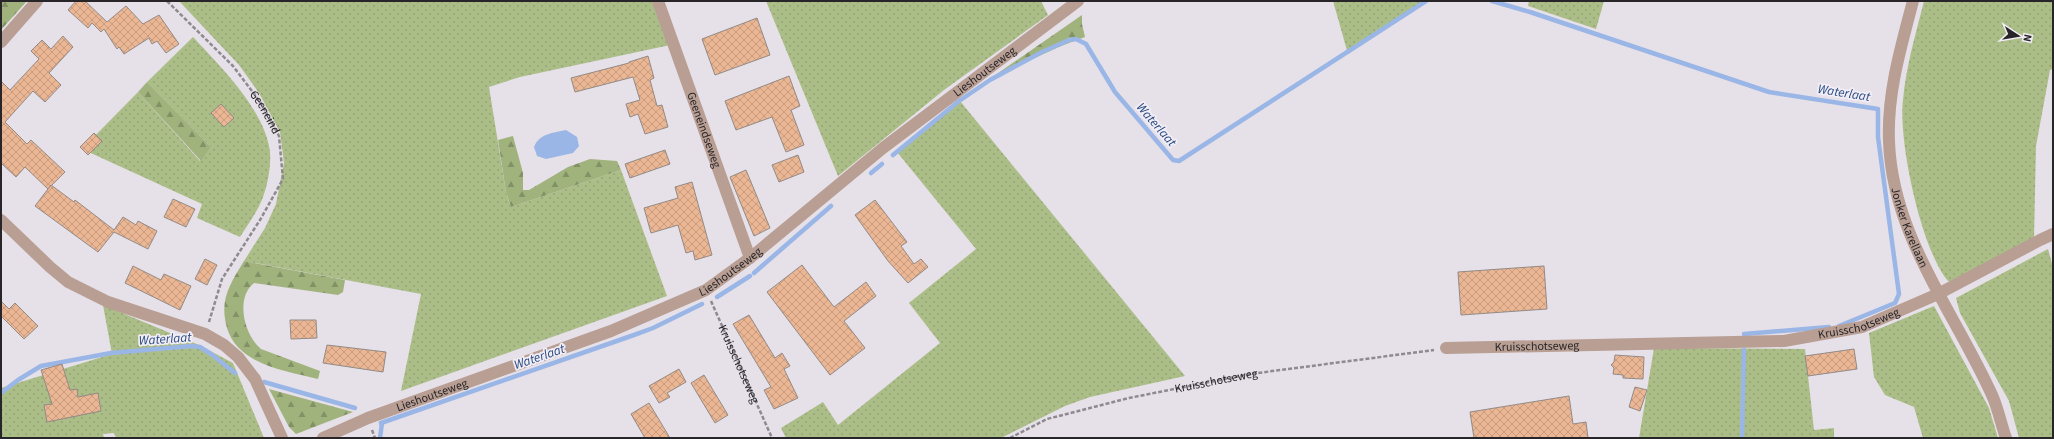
<svg xmlns="http://www.w3.org/2000/svg" width="2054" height="439" font-family="'Source Sans 3',sans-serif">
	<style>
		.grass { fill: url(#grass-dots) }
		.forest { fill: url(#forest-firs) }
		.water { fill: #99b6e6 }
		.lines { fill: none; stroke-linecap: round; stroke-linejoin: round }
		.stream { stroke: #99b6e6; stroke-width: 4.5 }
		.building { fill: url(#building-cross-hatch); stroke: #928a86 }
		.path { stroke: #8e8a90; stroke-width: 2.5; stroke-dasharray: 4 2; stroke-linecap: butt }
		.minor { stroke: #b89e93; stroke-width: 12 }
		.labels { text-anchor: middle; stroke-width: 3.5; stroke-linejoin: round; paint-order: stroke }
		.street-label { font-size: 12px; fill: #272528; stroke: #f3eef5 }
		.water-label { font-size: 13px; font-style: italic; fill: #264983; stroke: #f3eef5 }
	</style>
	<defs>
		<pattern id="grass-dots" width="8" height="8" patternUnits="userSpaceOnUse"><rect width="8" height="8" fill="#acbe88"/><path d="M2 2h.1M6 6h.1" fill="none" stroke="#94a375" stroke-width="1.8" stroke-linecap="round"/></pattern>
		<pattern id="forest-firs" width="22" height="20" patternUnits="userSpaceOnUse"><rect width="22" height="20" fill="#a1b37d"/><path d="M5 1l3.5 6h-7zM16 11l3.5 6h-7z" fill="#839166"/></pattern>
		<pattern id="building-cross-hatch" width="8" height="8" patternUnits="userSpaceOnUse"><rect width="8" height="8" fill="#eab693"/><path d="M0 0l8 8M0 8l8-8" fill="none" stroke="#c99c7f"/></pattern>
	</defs>
	<rect width="100%" height="100%" fill="#e6e0e8"/>
	<g class="grass">
		<polygon points="179,1 658,1 675,44 520,77 489,87 506,192 511,207 621,170 667,296 401,391 421,294 244,261 265,228 276,204 284,163 280,132 259,93 239,65"/>
		<polygon points="766,1 1041,1 1048,15 944,90 838,176"/>
		<polygon points="1333,1 1424,1 1412,12 1348,54"/>
		<polygon points="1529,1 1604,1 1596,29 1528,6"/>
		<path d="M 1924,1 L 2053,1 L 2053,69 L 2050,70 L 2036,146 L 2034,238 L 1956,281 L 1948,281 C 1921,249 1898,141 1903,100 C 1906,66 1916,33 1924,1 Z"/>
		<path d="M 193,37 C 220,66 265,110 270,152 C 271,166 268,184 263,197 C 258,211 248,224 240,237 L 197,218 L 202,204 L 82,149 L 138,92 L 200,161 L 211,147 L 147,82 Z"/>
		<polygon points="960,101 1185,376 1090,397 1065,406 1001,438 786,438 781,428 823,402 838,425 940,343 909,303 976,249 897,152"/>
		<polygon points="2048,249 2053,267 2053,438 2019,438 2009,401 1960,313 1956,298"/>
		<polygon points="103,305 199,345 233,363 264,438 116,438 114,433 103,434 104,438 1,438 1,388 112,354"/>
		<polygon points="1934,306 1989,408 1998,438 1923,438 1914,407 1885,395 1874,377 1869,333"/>
		<polygon points="1654,348 1805,349 1814,430 1834,428 1834,438 1639,438"/>
	</g>
	<g class="forest">
		<polygon points="1,1 27,1 1,30"/>
		<polygon points="1082,15 1082,24 1085,37 1061,46 991,78"/>
		<polygon points="147,82 211,147 201,161 138,92"/>
		<polygon points="513,136 523,173 523,190 529,190 568,167 590,159 617,161 621,170 511,207 506,192 498,140"/>
		<path d="M 244,261 L 345,280 L 343,292 L 338,295 L 254,283 C 235,298 244,335 261,349 L 320,371 L 318,379 C 286,371 238,365 227,328 C 219,300 230,284 244,261 Z"/>
		<polygon points="269,389 353,412 296,434 289,427"/>
	</g>
	<path class="water" d="M 566,130 L 577,137 L 579,146 L 573,153 L 546,159 L 537,156 L 534,147 C 540,133 553,133 566,130 Z"/>
	<g class="lines">
		<g class="stream">
			<polyline points="1492,1 1530,12 1769,92 1878,109 1878,137 1899,294 1895,303 1839,326"/>
			<polyline points="893,155 959,101 990,80 1042,52 1069,40 1076,39 1086,44 1115,92 1173,160 1179,161 1426,1"/>
			<polyline points="871,173 882,164"/>
			<polyline points="754,273 831,206"/>
			<polyline points="717,297 750,276"/>
			<polyline points="1744,334 1829,327"/>
			<polyline points="264,382 355,408"/>
			<polyline points="1,393 18,380 41,366 111,353 191,346 200,347 211,354 235,373"/>
			<polyline points="381,423 634,335 653,328 702,304"/>
			<polyline points="380,438 382,423"/>
			<polyline points="1742,438 1744,350"/>
		</g>
	</g>
	<g class="building">
		<polygon points="76,1 85,1 107,22 126,6 143,24 159,15 179,44 166,53 157,41 152,44 149,38 124,54 119,47 117,49 104,29 101,32 92,23 88,28 68,10"/>
		<polygon points="757,18 770,55 715,75 702,39"/>
		<polygon points="63,36 73,47 49,73 61,85 45,102 33,91 5,122 27,144 31,140 65,172 48,189 25,167 16,177 1,163 1,81 10,90 39,59 31,51 42,40 51,49"/>
		<polygon points="648,56 654,78 650,80 657,106 662,105 668,127 645,134 638,114 630,117 626,104 640,100 633,77 575,92 571,78 629,63 629,62"/>
		<polygon points="789,76 800,106 791,110 804,145 786,152 772,117 736,130 725,101"/>
		<polygon points="221,104 234,118 224,127 211,113"/>
		<polygon points="94,133 102,141 88,155 80,147"/>
		<polygon points="665,150 670,164 630,178 625,164"/>
		<polygon points="798,155 804,172 779,182 772,165"/>
		<polygon points="746,170 770,228 754,236 730,177"/>
		<polygon points="692,182 712,255 695,260 693,251 686,253 678,225 651,233 644,208 678,198 675,187"/>
		<polygon points="51,185 74,202 75,200 114,230 123,217 136,225 138,221 157,231 148,249 114,232 98,252 35,206"/>
		<polygon points="173,199 195,209 186,227 164,217"/>
		<polygon points="875,200 907,242 901,246 914,264 921,259 928,267 908,283 888,261 855,215"/>
		<polygon points="205,259 217,265 207,285 195,279"/>
		<polygon points="802,265 834,307 866,282 876,296 844,321 865,348 830,375 767,292"/>
		<polygon points="133,266 161,280 164,274 191,286 180,310 125,283"/>
		<polygon points="1544,266 1547,309 1461,315 1458,272"/>
		<polygon points="1,301 9,309 15,303 38,326 24,339 1,316"/>
		<polygon points="749,315 775,358 782,353 790,366 784,369 798,398 774,409 764,390 771,387 733,324"/>
		<polygon points="290,320 316,320 317,338 291,339"/>
		<polygon points="327,345 386,352 383,372 323,363"/>
		<polygon points="1854,349 1857,369 1808,376 1805,356"/>
		<polygon points="1615,355 1644,357 1643,379 1623,378 1623,375 1613,374 1614,368 1611,365 1614,362"/>
		<polygon points="62,364 70,390 77,389 78,397 98,393 101,411 47,422 44,405 52,404 41,370"/>
		<polygon points="679,369 686,382 667,393 670,397 659,403 649,386"/>
		<polygon points="704,375 728,415 715,423 691,383"/>
		<polygon points="1635,387 1647,390 1640,411 1629,407"/>
		<polygon points="1569,396 1573,424 1586,422 1588,438 1474,438 1470,412"/>
		<polygon points="649,403 670,438 645,438 631,414"/>
	</g>
	<g class="lines">
		<g class="path">
			<path id="s1" d="M 167,1 L 233,66 L 261,103 L 279,136 L 283,179 L 260,220 L 222,279 L 209,322"/>
			<path id="s2" d="M 711,301 L 772,438"/>
			<polyline points="372,430 375,438"/>
			<path id="s3" d="M 1010,438 L 1047,419 L 1129,398 L 1250,374 L 1434,350"/>
		</g>
		<g class="minor">
			<path id="s4" d="M 658,1 L 750,258"/>
			<path id="s5" d="M 1913,1 C 1901,47 1887,93 1889,141 C 1892,236 1954,311 1992,395 C 1998,408 2001,424 2006,438"/>
			<polyline points="1,42 37,1"/>
			<polyline points="1,220 50,267 68,282 108,302 205,334 224,345 238,357 255,379 282,438"/>
			<path id="s6" d="M 1446,348 L 1784,341 L 1862,327 L 1938,294 L 2040,240 L 2053,234"/>
			<path id="s7" d="M 323,438 L 368,418 L 611,331 L 706,290 L 750,258 L 883,148 L 1078,1"/>
		</g>
	</g>
	<g class="labels">
		<g class="street-label">
			<text dy="4" stroke="none"><textPath href="#s7" startOffset="765">Lieshoutseweg</textPath></text>
			<text dy="4" stroke="none"><textPath href="#s1" startOffset="149">Geeneind</textPath></text>
			<text dy="4" stroke="none"><textPath href="#s4" startOffset="137">Geeneindseweg</textPath></text>
			<text dy="4" stroke="none"><textPath href="#s5" startOffset="232">Jonker Karellaan</textPath></text>
			<text dy="4" stroke="none"><textPath href="#s7" startOffset="441">Lieshoutseweg</textPath></text>
			<text dy="4" stroke="none"><textPath href="#s6" startOffset="415">Kruisschotseweg</textPath></text>
			<text dy="4" stroke="none"><textPath href="#s6" startOffset="91">Kruisschotseweg</textPath></text>
			<text dy="4" stroke="none"><textPath href="#s2" startOffset="69">Kruisschotseweg</textPath></text>
			<text dy="4" stroke="none"><textPath href="#s3" startOffset="215">Kruisschotseweg</textPath></text>
			<text dy="4" stroke="none"><textPath href="#s7" startOffset="117">Lieshoutseweg</textPath></text>
		</g>
		<g class="water-label">
			<text transform="translate(1844 92) rotate(9)" y="5">Waterlaat</text>
			<text transform="translate(1157 124) rotate(49)" y="5">Waterlaat</text>
			<text transform="translate(165 338) rotate(-4)" y="5">Waterlaat</text>
			<text transform="translate(539 356) rotate(-19)" y="5">Waterlaat</text>
		</g>
	</g>
	<rect width="2054" height="439" fill="none" stroke="#272528" stroke-width="4"/>
	<g transform="translate(2018 36) rotate(102)" stroke="#f3eef5" stroke-width="3" paint-order="stroke">
	<path d="M0-3L7 15L0 10L-7 15Z" fill="#272528"/>
	<text y="-6" font-size="11" font-weight="bold" text-anchor="middle" fill="#272528">N</text>
	</g>
</svg>
